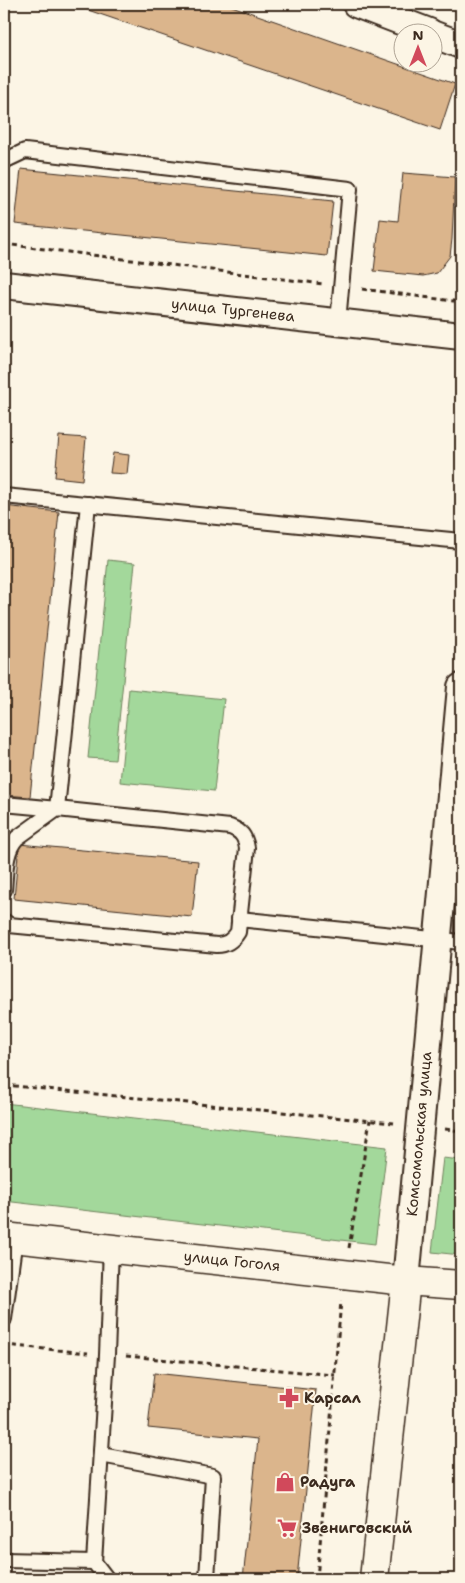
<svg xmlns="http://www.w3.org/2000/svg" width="465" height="1583" font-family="'Shantell Sans',sans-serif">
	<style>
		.green { fill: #a3d89b; stroke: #6f815c }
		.building { fill: #dbb58c; stroke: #3b2a1e }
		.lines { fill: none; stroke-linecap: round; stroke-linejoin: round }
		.service-casing { stroke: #3b2a1e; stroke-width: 18 }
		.minor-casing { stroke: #3b2a1e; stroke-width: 30 }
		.tertiary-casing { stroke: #3b2a1e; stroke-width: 31 }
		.secondary-casing { stroke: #3b2a1e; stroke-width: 31 }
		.path { stroke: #3b2a1e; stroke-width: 3; stroke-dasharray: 5 4; stroke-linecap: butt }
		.service { stroke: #fcf5e5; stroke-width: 14 }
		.minor { stroke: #fcf5e5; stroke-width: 26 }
		.tertiary { stroke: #fcf5e5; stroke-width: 28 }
		.secondary { stroke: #fcf5e5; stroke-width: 28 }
		.labels { text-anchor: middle; stroke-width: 4; stroke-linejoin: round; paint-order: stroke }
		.street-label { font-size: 15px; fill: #3b2a1e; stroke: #fcf5e5 }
		.poi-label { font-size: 15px; font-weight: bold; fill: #3b2a1e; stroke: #fcf5e5; text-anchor: start }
	</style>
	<rect width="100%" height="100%" fill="#fcf5e5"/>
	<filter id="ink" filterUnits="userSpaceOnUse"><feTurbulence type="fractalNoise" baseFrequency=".02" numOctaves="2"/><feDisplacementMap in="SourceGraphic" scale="10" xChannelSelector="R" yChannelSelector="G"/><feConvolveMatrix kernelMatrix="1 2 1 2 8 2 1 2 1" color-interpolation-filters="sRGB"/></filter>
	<g filter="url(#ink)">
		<g class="green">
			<polygon points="108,560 135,563 115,760 88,758"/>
			<polygon points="129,689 224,699 214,791 120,782"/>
			<polygon points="4,1103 387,1147 375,1244 4,1201"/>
			<polygon points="443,1158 461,1160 461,1255 432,1252"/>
		</g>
		<g class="building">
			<polygon points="4,4 8,4 4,17"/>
			<polygon points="86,4 226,4 455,84 440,130 85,9"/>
			<polygon points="21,169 333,201 327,256 15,224"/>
			<polygon points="403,173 455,177 452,239 450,256 437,273 423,276 374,271 380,219 398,221"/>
			<polygon points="59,436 86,438 82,480 55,477"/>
			<polygon points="113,453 129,455 127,474 110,473"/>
			<polygon points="4,506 59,512 30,797 4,795"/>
			<polygon points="19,844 198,861 192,917 14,899"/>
			<polygon points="154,1373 316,1390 297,1579 243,1579 258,1439 148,1428"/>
		</g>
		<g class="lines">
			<defs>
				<g id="service">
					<polyline points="4,161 25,151 350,189 338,322"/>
					<polyline points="4,496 461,541"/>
					<polyline points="4,804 57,809 88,504"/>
					<path d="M 4,890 C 6,872 4,852 17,838 L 57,809 L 230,827 C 241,831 245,836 247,848 L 238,932 C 233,940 227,945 217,945 L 9,925 L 4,921"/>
					<polyline points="239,919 461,942"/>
					<polyline points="4,1319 15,1238"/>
					<polyline points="101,1455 213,1476 207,1579"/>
					<polyline points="4,1560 94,1562"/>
					<polyline points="107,1579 94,1562 107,1355 111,1248"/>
				</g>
				<g id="minor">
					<polyline points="356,4 429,32"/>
					<polyline points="432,34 461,45"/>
					<polyline points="4,285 461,336"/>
					<polyline points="406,1281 461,687"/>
				</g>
				<polyline id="tertiary" points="374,1579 406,1281"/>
				<polyline id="secondary" points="4,1237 406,1281 461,1285"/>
			</defs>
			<use href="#service" class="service-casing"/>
			<use href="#minor" class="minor-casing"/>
			<use href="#tertiary" class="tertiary-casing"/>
			<use href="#secondary" class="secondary-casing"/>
			<g class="path">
				<polyline points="4,244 323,284"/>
				<polyline points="362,289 461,302"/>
				<polyline points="4,1085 394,1123"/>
				<polyline points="445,1129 461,1131"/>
				<polyline points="349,1248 370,1120"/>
				<polyline points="4,1345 88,1353"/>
				<polyline points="126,1356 335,1375"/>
				<polyline points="317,1579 341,1301"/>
			</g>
			<use href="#service" class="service"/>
			<use href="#minor" class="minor"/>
			<use href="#tertiary" class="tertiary"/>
			<use href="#secondary" class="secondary"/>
		</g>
	</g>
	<defs>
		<symbol id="pharmacy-bare" viewBox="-9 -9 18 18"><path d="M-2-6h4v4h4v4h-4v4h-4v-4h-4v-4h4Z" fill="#d1495b" stroke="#fcf5e5" stroke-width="2.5" paint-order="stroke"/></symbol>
		<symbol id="shop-bare" viewBox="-9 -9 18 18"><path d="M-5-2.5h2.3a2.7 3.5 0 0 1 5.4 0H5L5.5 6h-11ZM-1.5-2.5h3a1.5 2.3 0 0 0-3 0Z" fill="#d1495b" stroke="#fcf5e5" stroke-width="2.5" paint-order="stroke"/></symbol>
		<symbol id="supermarket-bare" viewBox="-9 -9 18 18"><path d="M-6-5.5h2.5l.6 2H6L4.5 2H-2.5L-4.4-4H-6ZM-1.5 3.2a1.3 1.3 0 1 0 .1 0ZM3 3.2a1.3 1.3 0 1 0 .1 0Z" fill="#d1495b" stroke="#fcf5e5" stroke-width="2.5" paint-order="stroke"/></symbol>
	</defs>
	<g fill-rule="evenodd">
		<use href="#pharmacy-bare" x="275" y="1384" width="28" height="28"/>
		<use href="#shop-bare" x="271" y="1468" width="28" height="28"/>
		<use href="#supermarket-bare" x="273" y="1514" width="28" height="28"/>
	</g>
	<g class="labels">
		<g class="street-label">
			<text transform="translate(233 310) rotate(6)" y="5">улица Тургенева</text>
			<text transform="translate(419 1134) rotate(-85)" y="5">Комсомольская улица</text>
			<text transform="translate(232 1261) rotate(6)" y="5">улица Гоголя</text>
		</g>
		<g class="poi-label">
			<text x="304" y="1403">Карсал</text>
			<text x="300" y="1487">Радуга</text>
			<text x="302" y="1533">Звениговский</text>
		</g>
	</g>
	<rect width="465" height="1583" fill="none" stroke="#fcf5e5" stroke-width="20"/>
	<rect x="10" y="10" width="445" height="1563" fill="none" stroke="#3b2a1e" stroke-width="2" filter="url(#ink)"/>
	<g transform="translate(418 48)"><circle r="24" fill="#fcf5e5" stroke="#afa495"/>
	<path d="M0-4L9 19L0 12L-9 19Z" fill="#d1495b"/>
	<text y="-8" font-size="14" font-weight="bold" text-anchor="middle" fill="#3b2a1e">N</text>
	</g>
</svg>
